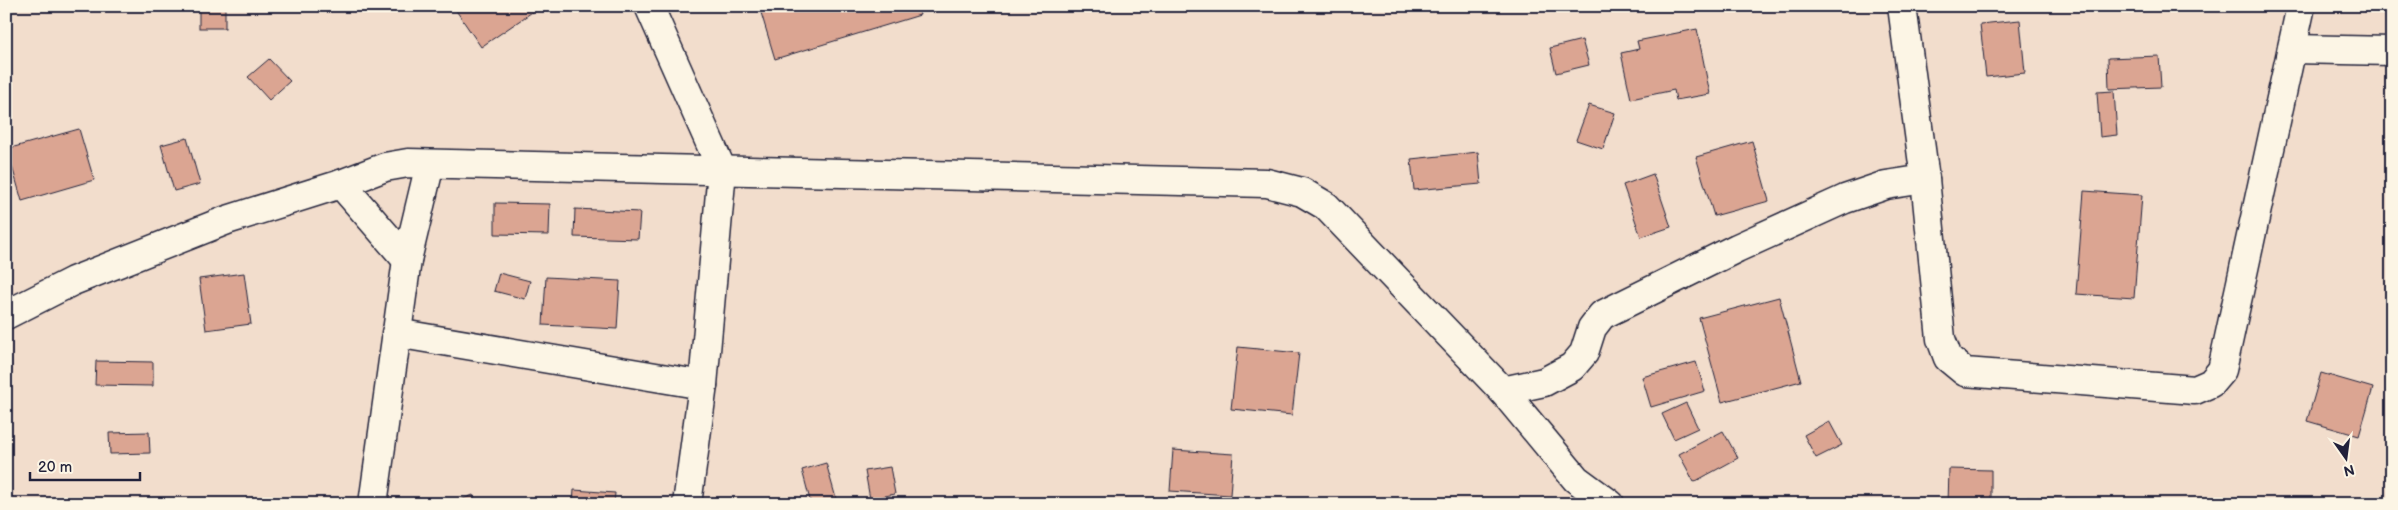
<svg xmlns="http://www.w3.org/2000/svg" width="2398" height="510" font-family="'Balsamiq Sans',sans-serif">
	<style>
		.building { fill: #dba592; stroke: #22223b }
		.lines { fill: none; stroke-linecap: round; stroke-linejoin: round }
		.minor-casing { stroke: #22223b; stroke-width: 31 }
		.minor { stroke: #fcf5e5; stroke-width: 28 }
	</style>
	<rect width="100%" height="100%" fill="#f2ddcc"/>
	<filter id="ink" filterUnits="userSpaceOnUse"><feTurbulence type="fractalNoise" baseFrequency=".02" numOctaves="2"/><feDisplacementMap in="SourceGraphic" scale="10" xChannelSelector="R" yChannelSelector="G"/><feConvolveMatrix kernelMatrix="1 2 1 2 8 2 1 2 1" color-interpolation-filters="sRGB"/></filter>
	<g filter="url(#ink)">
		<g class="building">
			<rect x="199" y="6" width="26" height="22"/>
			<polygon points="453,6 541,6 481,47"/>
			<polygon points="759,6 917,6 920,15 775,59"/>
			<polygon points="2020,20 2025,73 1986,77 1980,24"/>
			<polygon points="1697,29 1710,94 1676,100 1674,90 1631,99 1621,53 1639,49 1637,41"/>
			<polygon points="1582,40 1589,65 1556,73 1550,48"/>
			<polygon points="2159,56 2161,87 2109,89 2108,58"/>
			<polygon points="269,59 290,81 269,100 248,77"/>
			<polygon points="2114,91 2117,135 2100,137 2097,92"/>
			<polygon points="1589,105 1615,113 1603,149 1576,140"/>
			<polygon points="79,129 94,180 22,201 7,149"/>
			<polygon points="187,138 200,184 174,191 161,145"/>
			<polygon points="1752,141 1769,201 1714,216 1696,157"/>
			<polygon points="1478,152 1481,184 1414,190 1411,159"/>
			<polygon points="1653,174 1671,227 1641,237 1623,185"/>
			<polygon points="2084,191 2142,195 2134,298 2076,294"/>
			<polygon points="495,203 550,204 549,235 495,234"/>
			<polygon points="575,209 640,212 638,239 574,237"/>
			<polygon points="244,273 251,324 206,330 199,279"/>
			<polygon points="499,273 530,281 525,299 494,291"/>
			<polygon points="546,277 620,281 617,329 543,325"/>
			<polygon points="1779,297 1801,381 1722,402 1699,318"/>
			<polygon points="1238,347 1299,353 1292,415 1231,409"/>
			<polygon points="96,361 153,362 153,386 95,385"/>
			<polygon points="1696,362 1705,391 1651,407 1642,377"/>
			<polygon points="2321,373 2373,388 2359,436 2307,421"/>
			<polygon points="1686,403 1698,428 1674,439 1662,414"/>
			<polygon points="1829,421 1842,445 1816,458 1804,435"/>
			<polygon points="1723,431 1738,458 1694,482 1679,454"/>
			<polygon points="149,432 150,453 110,454 109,433"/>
			<polygon points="1173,450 1233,454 1230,495 1170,491"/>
			<polygon points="826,463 837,502 811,504 802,470"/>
			<polygon points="890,467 895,494 870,499 865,471"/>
			<polygon points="1949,469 1991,470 1991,504 1948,504"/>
			<polygon points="574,490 615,493 614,504 573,504"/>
			<polygon points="473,495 477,504 451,504"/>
			<polygon points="2027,497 2076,499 2076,504 2027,504"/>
		</g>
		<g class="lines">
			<defs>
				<g id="minor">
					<polyline points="649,6 722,170 703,385 687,504"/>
					<polyline points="2292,49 2392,51"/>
					<polyline points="1925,179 1941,339 1948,358 1965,372 2195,390 2211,383 2222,370 2301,6"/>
					<polyline points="341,184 407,260"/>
					<polyline points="6,315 73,281 227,220 341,184 385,167 408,163 1267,183 1302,192 1326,206 1503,391 1576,479 1610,504"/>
					<polyline points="396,333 703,385"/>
					<polyline points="1503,391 1544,382 1572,367 1584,353 1592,328 1602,315 1737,248 1845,199 1886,185 1925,179 1902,6"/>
					<polyline points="373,504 407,260 430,164"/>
				</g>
			</defs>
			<use href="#minor" class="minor-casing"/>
			<use href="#minor" class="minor"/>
		</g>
	</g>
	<rect width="2398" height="510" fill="none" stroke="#fcf5e5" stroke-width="25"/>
	<rect x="12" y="12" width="2373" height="485" fill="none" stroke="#22223b" stroke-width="2" filter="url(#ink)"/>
	<g transform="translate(2346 458) rotate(166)" stroke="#fcf5e5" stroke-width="4" paint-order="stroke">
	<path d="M0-4L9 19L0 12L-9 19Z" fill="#22223b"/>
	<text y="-8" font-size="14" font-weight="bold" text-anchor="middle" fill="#22223b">N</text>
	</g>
	<path d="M30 472v8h110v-8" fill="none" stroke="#22223b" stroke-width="2.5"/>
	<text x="38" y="472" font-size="15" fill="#22223b" stroke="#fcf5e5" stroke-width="4" paint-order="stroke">20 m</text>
</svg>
